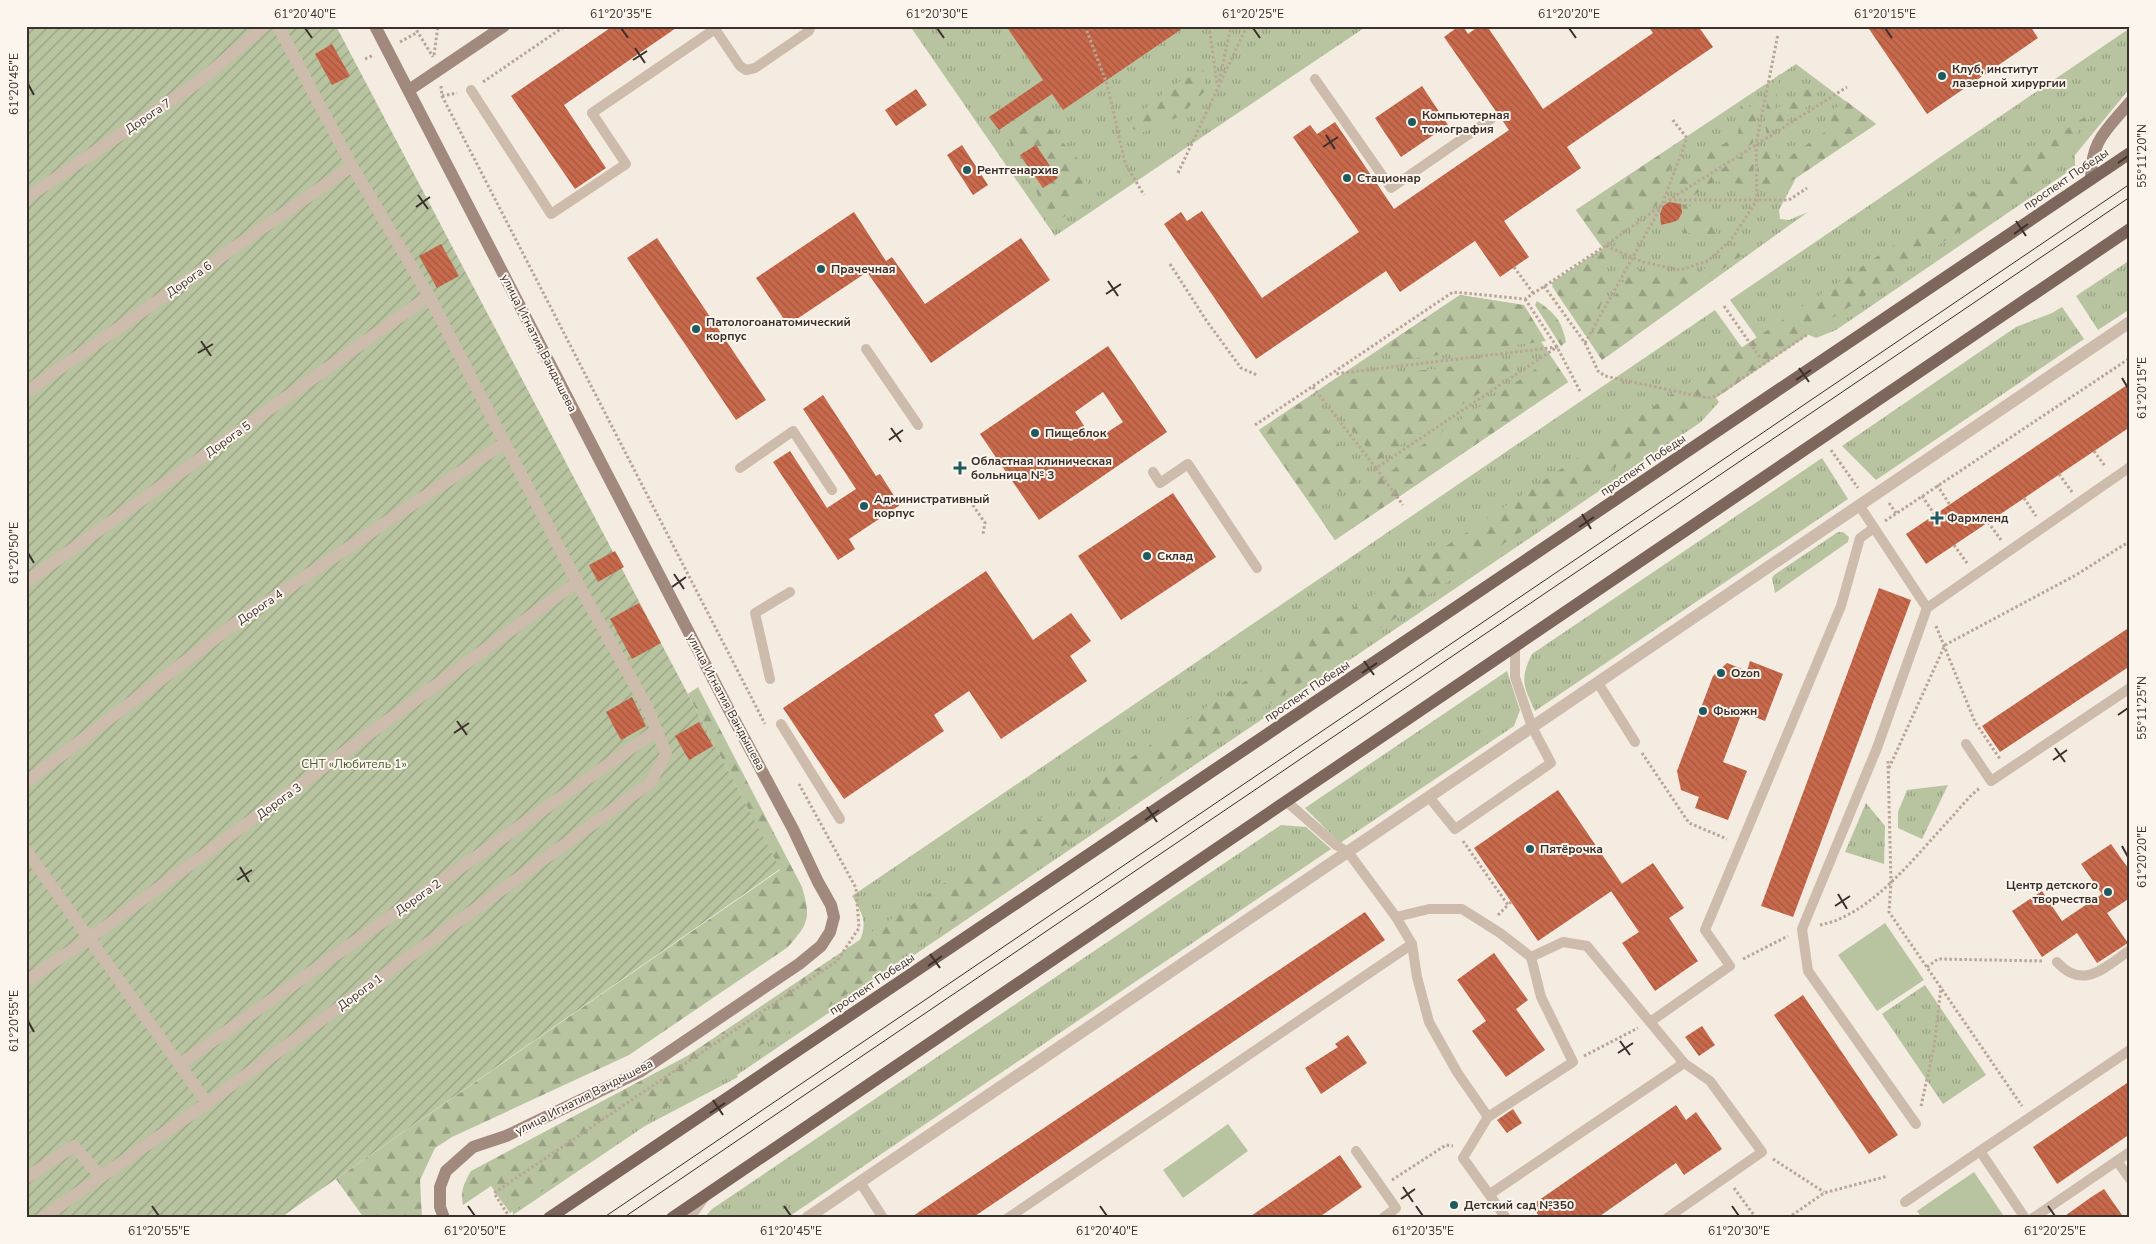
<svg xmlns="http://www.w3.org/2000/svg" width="2156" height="1244" font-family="'Nunito Sans',sans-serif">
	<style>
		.grass { fill: url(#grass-tufts) }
		.forest { fill: url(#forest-firs) }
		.garden { fill: url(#garden-furrows) }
		.pitch { fill: #b8c4a0 }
		.building { fill: url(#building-back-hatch); fill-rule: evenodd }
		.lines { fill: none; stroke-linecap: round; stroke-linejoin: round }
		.path { stroke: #b9a596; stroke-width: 3; stroke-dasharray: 2.5 2.5; stroke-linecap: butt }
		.lane { stroke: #cdbbac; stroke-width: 10 }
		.street { stroke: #cdbbac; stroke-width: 12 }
		.secondary { stroke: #a18a7d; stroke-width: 12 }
		.primary { stroke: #7d675c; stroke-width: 12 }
		.tram { stroke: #3b302b; stroke-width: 1 }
		.ticks { fill: none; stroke: #3b302b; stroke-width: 2 }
		.poi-dot { fill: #1f5a5e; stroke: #fbf5ee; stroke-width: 2 }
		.labels { text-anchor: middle; stroke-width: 4; stroke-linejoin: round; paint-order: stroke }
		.poi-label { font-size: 12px; font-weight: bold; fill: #3b302b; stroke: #fbf5ee; text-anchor: start }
		.street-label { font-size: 12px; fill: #3b302b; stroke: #fbf5ee }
		.park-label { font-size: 12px; fill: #4a5a2e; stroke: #fbf5ee }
		.neatline { fill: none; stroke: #3b302b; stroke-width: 2 }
		.ticks-label { font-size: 12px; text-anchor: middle; fill: #3b302b }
	</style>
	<defs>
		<pattern id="grass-tufts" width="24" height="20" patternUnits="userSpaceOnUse" patternTransform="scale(1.25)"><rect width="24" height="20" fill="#b8c4a0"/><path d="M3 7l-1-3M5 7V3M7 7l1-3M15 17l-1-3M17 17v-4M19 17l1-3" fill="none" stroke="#97a083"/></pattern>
		<pattern id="forest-firs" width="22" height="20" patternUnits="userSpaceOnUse" patternTransform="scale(1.25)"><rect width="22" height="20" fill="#b8c4a0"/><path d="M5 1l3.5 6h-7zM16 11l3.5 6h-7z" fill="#97a083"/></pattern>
		<pattern id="garden-furrows" width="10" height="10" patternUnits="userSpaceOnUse" patternTransform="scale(1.25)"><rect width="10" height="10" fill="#b8c4a0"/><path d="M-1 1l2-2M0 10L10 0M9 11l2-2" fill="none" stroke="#97a083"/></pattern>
		<pattern id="building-back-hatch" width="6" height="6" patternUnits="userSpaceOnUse" patternTransform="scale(1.25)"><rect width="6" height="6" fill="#c8694b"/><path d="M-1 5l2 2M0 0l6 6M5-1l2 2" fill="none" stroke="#a4573f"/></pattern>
	</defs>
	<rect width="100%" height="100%" fill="#f4ebe1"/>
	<g class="grass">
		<polygon points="910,26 1367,26 1055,236"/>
		<polygon points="2130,28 2130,88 2075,155 2075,167 1836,330 1816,338 1800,331 1768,353 1730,300"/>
		<polygon points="1796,64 1876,124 1796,178 1779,210 1780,219 1789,220 1808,212 1602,360 1551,283 1603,248 1576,210"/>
		<polygon points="2130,260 2130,309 2098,330 2076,296"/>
		<polygon points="1460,295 1516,304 1568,382 1335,540 1259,430"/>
		<polygon points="2062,307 2084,339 1876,480 1842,446 2016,327 2052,313"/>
		<path d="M 1715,310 L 1753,363 L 1712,392 L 1719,402 L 1701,422 L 737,1075 L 738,1077 L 645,1126 L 513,1215 L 511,1186 L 859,943 C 868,922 863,915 852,896 Z"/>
		<path d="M 1822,458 L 1848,499 L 1535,711 C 1524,687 1519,680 1532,654 Z"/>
		<polygon points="1838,532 1843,532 1849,537 1848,542 1775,593 1772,578 1774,575"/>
		<polygon points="1507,671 1520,710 1514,726 1340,843 1305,808"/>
		<polygon points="1948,785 1922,839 1898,828 1898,812 1907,790"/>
		<polygon points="1866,803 1885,826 1884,864 1845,852"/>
		<polygon points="1281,825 1306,827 1331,849 787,1218 704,1218 712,1209"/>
		<polygon points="1925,985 1986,1075 1943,1104 1882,1014"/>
	</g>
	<g class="forest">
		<polygon points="1204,70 1205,91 1180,116 1141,133 1126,125 1173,85"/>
		<path d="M 1780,74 L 1775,109 L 1788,103 L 1803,90 L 1813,90 L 1818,99 L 1767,134 C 1762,121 1769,82 1780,74 Z"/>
		<polygon points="1746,99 1756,120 1753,143 1684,188 1677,186 1680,170 1737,136 1743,112 1740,107"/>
		<polygon points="1846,101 1876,124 1796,178 1767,194 1760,180 1760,147 1770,145 1780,163 1828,130 1831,111"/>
		<path d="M 2098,108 L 2041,175 L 799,1027 L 754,1048 L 510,1213 L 491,1186 L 463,1205 C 460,1191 464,1183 471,1171 L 687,1056 Z"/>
		<polygon points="1033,111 1081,162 1089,190 1064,217 1049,214 1004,130"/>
		<path d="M 1751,150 C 1756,160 1754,174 1750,185 L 1715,181 L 1693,196 L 1682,197 L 1682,195 Z"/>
		<polygon points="1664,152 1671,165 1659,203 1600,244 1576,210"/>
		<path d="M 1683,204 C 1701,210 1719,220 1717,242 L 1702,233 L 1684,233 Z"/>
		<path d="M 1732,246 L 1741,256 L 1656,316 L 1633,338 L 1602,360 L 1589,340 L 1632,267 C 1656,276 1688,280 1712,265 C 1719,261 1726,252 1732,246 Z"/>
		<polygon points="1603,251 1611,285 1585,335 1552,286"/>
		<polygon points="1460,295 1524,305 1546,341 1393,361 1387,344"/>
		<path d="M 1537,301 C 1556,314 1561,320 1566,342 L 1561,346 L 1535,305 Z"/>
		<polygon points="1552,358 1568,382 1335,540 1322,521 1362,485 1393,470 1409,454"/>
		<polygon points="1510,359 1516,369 1377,461 1329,399 1338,381"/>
		<polygon points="1306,399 1361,479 1313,507 1259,430"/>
		<path d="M 698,687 L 802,887 C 811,918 809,923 788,947 L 629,1055 L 452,1137 L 435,1148 L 420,1180 L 422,1218 L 364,1218 L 336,1179 L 780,870 L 688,694 Z"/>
	</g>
	<polygon class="garden" points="26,26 336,26 780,869 280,1218 26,1218"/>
	<g class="pitch">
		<polygon points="1885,923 1924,980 1877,1011 1838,955"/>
		<polygon points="1228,1124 1248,1151 1183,1198 1163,1170"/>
		<polygon points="1974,1172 2005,1218 1922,1218 1917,1211"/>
	</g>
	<g class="building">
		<polygon points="613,26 679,26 564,105 606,168 575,189 511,96"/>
		<polygon points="1006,26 1186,26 1063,110 1052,94 999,130 989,117 1043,80"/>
		<polygon points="1459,26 1463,26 1468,34 1479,26 1487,26 1543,109 1653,33 1648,26 1698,26 1713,47 1567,147 1581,168 1504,221 1529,257 1500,277 1475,241 1400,292 1386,271 1256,359 1164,224 1181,212 1187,221 1202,211 1262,298 1359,232 1293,137 1310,125 1317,134 1335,122 1394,209 1509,130 1444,37"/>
		<polygon points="1867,26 2030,26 2038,38 1927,114"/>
		<polygon points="332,44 350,76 332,85 315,54"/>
		<polygon points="1422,86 1448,125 1401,157 1375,118"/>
		<polygon points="916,89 927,105 896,126 885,110"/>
		<polygon points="962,145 988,185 973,195 947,155"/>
		<polygon points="1036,145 1058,178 1043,188 1020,155"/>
		<polygon points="1669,202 1681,204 1682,213 1678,220 1673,222 1661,225 1660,214 1663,206"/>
		<polygon points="854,212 886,261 892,257 925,304 1021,238 1050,280 931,363 867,272 788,325 756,278"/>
		<polygon points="657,238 766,400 736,420 627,258"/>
		<polygon points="441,244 459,276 437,288 419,256"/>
		<path d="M 1108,346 L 1167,432 L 1039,520 L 980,434 ZM 1103,392 L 1123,422 L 1094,441 L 1075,412 Z"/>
		<polygon points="2130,383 2130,427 1926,564 1906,534"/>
		<polygon points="823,395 876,476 880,474 900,505 849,539 855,549 838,560 773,462 790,451 827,508 856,489 803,409"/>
		<polygon points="1173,493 1216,557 1121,620 1078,556"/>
		<polygon points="615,551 624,567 598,582 589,565"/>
		<polygon points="986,571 1033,640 1071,613 1091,641 1070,656 1087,681 1001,739 969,691 934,715 944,731 844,799 783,708"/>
		<polygon points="1879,588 1911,600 1793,917 1761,906"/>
		<polygon points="639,603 661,643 632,659 610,619"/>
		<polygon points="2130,627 2130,666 2000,752 1982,726"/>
		<polygon points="1750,661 1783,674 1765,721 1742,712 1723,762 1747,771 1728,820 1695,808 1699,797 1681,790 1677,771 1713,676 1727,663 1747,671"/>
		<polygon points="632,697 646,726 621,740 606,712"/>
		<polygon points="699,722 713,746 689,760 675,736"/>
		<polygon points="1558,790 1622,884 1538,941 1474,848"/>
		<polygon points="2111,844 2130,871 2130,898 2107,913 2128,943 2097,963 2077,933 2042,957 2012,911 2042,891 2062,921 2102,894 2081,864"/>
		<polygon points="1653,863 1684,908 1669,918 1698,961 1655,991 1622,943 1639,932 1611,891"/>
		<polygon points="1365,912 1385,940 1255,1027 972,1218 910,1218"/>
		<polygon points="1494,953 1528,1000 1516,1009 1545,1050 1506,1077 1472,1031 1486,1021 1457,980"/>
		<polygon points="1803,995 1898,1135 1869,1154 1774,1015"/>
		<polygon points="1702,1026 1715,1045 1699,1056 1685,1037"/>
		<polygon points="1348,1035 1367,1063 1321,1094 1305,1068 1338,1047 1335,1044"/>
		<polygon points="2130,1081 2130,1134 2057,1184 2033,1147"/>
		<polygon points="1676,1105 1686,1120 1696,1112 1722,1149 1684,1175 1676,1163 1597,1218 1540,1218 1532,1205"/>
		<polygon points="1513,1109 1522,1123 1507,1133 1497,1120"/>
		<polygon points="1340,1155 1362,1187 1344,1200 1318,1218 1248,1218"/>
		<polygon points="2104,1189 2124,1218 2062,1218 2090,1198"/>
	</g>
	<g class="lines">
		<g class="path">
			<polyline points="414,26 433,57"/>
			<polyline points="1085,26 1107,84 1125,163 1144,195"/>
			<polyline points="1209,26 1217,84"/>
			<polyline points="400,42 418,32"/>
			<polyline points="434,55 438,26"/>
			<polyline points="365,59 374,55"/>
			<polyline points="1219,81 1231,26"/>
			<polyline points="483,82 565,26"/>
			<polyline points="441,86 442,96 765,724"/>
			<polyline points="442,96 457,93"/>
			<polyline points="1178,173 1247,26"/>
			<polyline points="1669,200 1789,200 1807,188"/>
			<polyline points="1606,246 1643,262 1680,270 1708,261 1731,240 1757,200 1756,145 1778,34"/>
			<polyline points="1170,264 1206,320 1241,368 1257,375"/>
			<polyline points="1514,267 1533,293"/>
			<polyline points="1544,286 1585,343 1598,371 1605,376 1707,398 1716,396 1808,334"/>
			<polyline points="1525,299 1557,347 1581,393"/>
			<polyline points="1724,306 1761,359"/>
			<polyline points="1585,343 1662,205 1687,138 1672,119"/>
			<polyline points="1313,387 1376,468 1557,347 1334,374"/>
			<polyline points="1255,425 1453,292 1525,299 1605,246 1669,200 1847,87"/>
			<polyline points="1831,450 1858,488"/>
			<polyline points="2094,451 2105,466"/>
			<polyline points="1376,468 1403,505"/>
			<polyline points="2059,474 2072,492"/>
			<polyline points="1937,485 1950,505"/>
			<polyline points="1922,496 1935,515"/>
			<polyline points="2024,498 2036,516"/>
			<polyline points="970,501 985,523 983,534"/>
			<polyline points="1889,503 1896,513"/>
			<polyline points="1885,521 2130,358"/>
			<polyline points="1988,522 2001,540"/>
			<polyline points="1954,545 1967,563"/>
			<polyline points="1936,626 1975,722 2000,759"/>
			<polyline points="1642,753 1689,823 1727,839"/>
			<polyline points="1888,761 1891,883 1889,912 2022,1106"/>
			<polyline points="1889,768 1945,645 2076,575 2130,541"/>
			<polyline points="1463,841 1508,905 1511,902"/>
			<polyline points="1498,915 1508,905"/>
			<path d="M 1820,925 C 1872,915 1916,855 1951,818 C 1960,808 1969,796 1980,788"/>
			<polyline points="1743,959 1788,936"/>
			<polyline points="1927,967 1938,959 2044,961"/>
			<polyline points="1584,1056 1638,1028"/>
			<polyline points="1921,1106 1934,1047 1941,987"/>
			<polyline points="1773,1159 1824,1192"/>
			<polyline points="1392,1180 1446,1145 1453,1146"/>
			<polyline points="1734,1188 1756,1218"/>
			<polyline points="510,1218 494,1193 837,961 859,928 856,888 799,784"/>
			<polyline points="1788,1218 1824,1193 1888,1176"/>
		</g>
		<g class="lane">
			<polyline points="713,26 740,66 746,70 755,68 809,31 811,26"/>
			<polyline points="1315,79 1391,188 1491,119"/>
			<polyline points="471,90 551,214 626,164 592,113 715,29"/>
			<polyline points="866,349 918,425"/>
			<polyline points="740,468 793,431 832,490"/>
			<polyline points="1153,472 1160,483 1188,464 1257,568"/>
			<polyline points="1859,505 1927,608"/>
			<polyline points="770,679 755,613 790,592"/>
			<polyline points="1598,683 1635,742"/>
			<polyline points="781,724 840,819"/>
			<polyline points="1966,744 1991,781 2130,688"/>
			<polyline points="1429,797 1455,829 1551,763 1532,727 1515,677 1515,647"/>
			<polyline points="1286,801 1336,845 1348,852 1396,917 1412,944 1417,977 1429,1022 1457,1072 1488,1117 1463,1158 1506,1218"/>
			<polyline points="1396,917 1429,909 1462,909 1500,933 1531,957 1563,942 1587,946 1684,1063 1710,1081 1762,1152 1667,1218"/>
			<path d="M 2057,962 C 2083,991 2105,967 2130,950"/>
			<polyline points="1650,1022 1730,966 1705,930 1841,606 1860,538 1874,528"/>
			<polyline points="1488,1117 1573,1062 1541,997 1531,957"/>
			<polyline points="1916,1124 1808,971 1802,929 1877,748 1927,608 2130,467"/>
			<polyline points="1356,1151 1396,1208 1383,1218"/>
			<polyline points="2117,1161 2130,1179"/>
			<polyline points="860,1182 883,1218"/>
			<polyline points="1490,1194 1684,1063"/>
			<polyline points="1905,1202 1980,1151"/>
			<polyline points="690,1218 704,1198"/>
			<polyline points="1008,1218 1412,944"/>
			<polyline points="2025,1218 1980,1151 2130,1050"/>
			<polyline points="2033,1218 2130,1152"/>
		</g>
		<g class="street">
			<polyline points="26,198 197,83 265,26"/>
			<polyline points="26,392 352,166"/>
			<polyline points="26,582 429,296"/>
			<polyline points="26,782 233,625 504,443"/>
			<polyline points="26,850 207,1103"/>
			<polyline points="26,981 90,938 577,582"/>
			<polyline points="180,1064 657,730"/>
			<polyline points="26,1178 74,1146 101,1177"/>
			<polyline points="42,1218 207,1103 651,782 666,754 647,707 577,582 429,296 352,166 278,26"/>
			<polyline points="807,1218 2130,322"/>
		</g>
		<g class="secondary">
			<polyline points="375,26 728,708 793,829 818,882 831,905 834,917 830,932 821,946 799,964 641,1071 506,1136 473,1147 446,1171 440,1187 440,1207 444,1218"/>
			<polyline points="409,90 504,26"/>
			<path d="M 2091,179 C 2091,140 2106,131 2130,102"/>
		</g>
		<g class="primary">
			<polyline points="549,1218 2130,153"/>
			<polyline points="672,1218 2130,229"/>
		</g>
		<g class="tram">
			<polyline points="603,1218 2130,184"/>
			<polyline points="623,1218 2130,197"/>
		</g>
	</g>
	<path class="ticks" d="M 305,28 L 312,38M 621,28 L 628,38M 937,28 L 944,38M 1253,28 L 1260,38M 1569,28 L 1576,38M 1885,28 L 1892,38M 635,48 L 645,63M 633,60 L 647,51M 28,84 L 34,95M 1326,135 L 1335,149M 1323,147 L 1338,137M 2118,163 L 2128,156M 418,195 L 428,209M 416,207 L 430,197M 2016,221 L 2026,236M 2014,234 L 2028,224M 1108,281 L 1118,296M 1106,294 L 1121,284M 201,341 L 211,356M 198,353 L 213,344M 1799,368 L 1809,382M 2122,378 L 2128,388M 1796,380 L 1811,370M 891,428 L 901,442M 889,440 L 903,430M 1582,514 L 1591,529M 1579,527 L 1594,517M 28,553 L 34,563M 674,574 L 684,589M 672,587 L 686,577M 1364,661 L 1374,675M 1362,673 L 1377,663M 2118,715 L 2128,708M 457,721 L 467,735M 454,733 L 469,723M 2055,748 L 2065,762M 2053,760 L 2067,750M 1147,807 L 1157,822M 1145,820 L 1159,810M 2122,846 L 2128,857M 240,867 L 249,882M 237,880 L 252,870M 1838,894 L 1847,909M 1835,906 L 1850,896M 930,954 L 940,968M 928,966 L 942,956M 28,1021 L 34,1032M 1620,1041 L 1630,1055M 1618,1053 L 1633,1043M 713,1100 L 723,1115M 710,1113 L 725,1103M 1403,1187 L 1413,1202M 1401,1199 L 1415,1189M 152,1206 L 159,1216M 468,1206 L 475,1216M 784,1206 L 791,1216M 1100,1206 L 1107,1216M 1416,1206 L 1423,1216M 1732,1206 L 1739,1216M 2048,1206 L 2055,1216"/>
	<g class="poi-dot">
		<circle cx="1942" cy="76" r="5"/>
		<circle cx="1412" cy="122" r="5"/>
		<circle cx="967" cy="170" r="5"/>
		<circle cx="1347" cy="178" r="5"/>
		<circle cx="821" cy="269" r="5"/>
		<circle cx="696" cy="329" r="5"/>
		<circle cx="1035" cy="433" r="5"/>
		<path d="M957.5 460.5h5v5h5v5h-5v5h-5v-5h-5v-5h5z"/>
		<circle cx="864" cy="506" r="5"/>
		<path d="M1934.5 510.5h5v5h5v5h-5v5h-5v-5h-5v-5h5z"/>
		<circle cx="1147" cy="556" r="5"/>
		<circle cx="1721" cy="673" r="5"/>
		<circle cx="1703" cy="711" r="5"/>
		<circle cx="1530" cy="849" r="5"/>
		<circle cx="2108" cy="892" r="5"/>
		<circle cx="1454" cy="1205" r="5"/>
	</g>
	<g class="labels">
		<g class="poi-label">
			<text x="1952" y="73">Клуб, институт<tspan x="1952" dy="14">лазерной хирургии</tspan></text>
			<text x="1422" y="119">Компьютерная<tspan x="1422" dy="14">томография</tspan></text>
			<text x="977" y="174">Рентгенархив</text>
			<text x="1357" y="182">Стационар</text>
			<text x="831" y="273">Прачечная</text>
			<text x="706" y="326">Патологоанатомический<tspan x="706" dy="14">корпус</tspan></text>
			<text x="1045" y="437">Пищеблок</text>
			<text x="971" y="465">Областная клиническая<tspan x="971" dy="14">больница № 3</tspan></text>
			<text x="874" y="503">Административный<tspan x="874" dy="14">корпус</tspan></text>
			<text x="1947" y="522">Фармленд</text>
			<text x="1157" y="560">Склад</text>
			<text x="1731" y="677">Ozon</text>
			<text x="1713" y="715">Фьюжн</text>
			<text x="1540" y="853">Пятёрочка</text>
			<text x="2098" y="889" text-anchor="end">Центр детского<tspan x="2098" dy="14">творчества</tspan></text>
			<text x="1464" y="1209">Детский сад №350</text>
		</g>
		<g class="street-label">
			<text transform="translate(148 116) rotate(-34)" y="4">Дорога 7</text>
			<text transform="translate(2066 179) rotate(-34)" y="4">проспект Победы</text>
			<text transform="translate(189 279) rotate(-35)" y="4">Дорога 6</text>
			<text transform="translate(539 343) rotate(63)" y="4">улица Игнатия Вандышева</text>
			<text transform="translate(228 439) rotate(-35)" y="4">Дорога 5</text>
			<text transform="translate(1643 465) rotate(-34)" y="4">проспект Победы</text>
			<text transform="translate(260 607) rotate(-34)" y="4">Дорога 4</text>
			<text transform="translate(1307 691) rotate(-34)" y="4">проспект Победы</text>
			<text transform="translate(726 702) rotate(62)" y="4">улица Игнатия Вандышева</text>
			<text transform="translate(279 801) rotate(-36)" y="4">Дорога 3</text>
			<text transform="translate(418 897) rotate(-35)" y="4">Дорога 2</text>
			<text transform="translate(872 984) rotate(-34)" y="4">проспект Победы</text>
			<text transform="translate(360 992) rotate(-36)" y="4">Дорога 1</text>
			<text transform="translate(584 1097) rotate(-27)" y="4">улица Игнатия Вандышева</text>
		</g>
		<g class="park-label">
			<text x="354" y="768">СНТ «Любитель 1»</text>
		</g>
	</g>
	<rect width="2156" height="1244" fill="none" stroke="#fbf5ee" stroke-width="55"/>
	<rect x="28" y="28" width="2100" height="1188" class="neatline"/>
	<g class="ticks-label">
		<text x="305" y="18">61°20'40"E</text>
		<text x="621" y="18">61°20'35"E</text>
		<text x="937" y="18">61°20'30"E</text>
		<text x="1253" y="18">61°20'25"E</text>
		<text x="1569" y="18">61°20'20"E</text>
		<text x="1885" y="18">61°20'15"E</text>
		<text transform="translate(14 84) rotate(-90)" y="4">61°20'45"E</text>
		<text transform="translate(2142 156) rotate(-90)" y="4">55°11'20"N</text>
		<text transform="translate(2142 388) rotate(-90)" y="4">61°20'15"E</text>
		<text transform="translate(14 553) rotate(-90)" y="4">61°20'50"E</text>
		<text transform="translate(2142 708) rotate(-90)" y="4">55°11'25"N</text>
		<text transform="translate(2142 857) rotate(-90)" y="4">61°20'20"E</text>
		<text transform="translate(14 1021) rotate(-90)" y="4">61°20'55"E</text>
		<text x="159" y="1235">61°20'55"E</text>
		<text x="475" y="1235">61°20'50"E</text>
		<text x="791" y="1235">61°20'45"E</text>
		<text x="1107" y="1235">61°20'40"E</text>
		<text x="1423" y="1235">61°20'35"E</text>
		<text x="1739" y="1235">61°20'30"E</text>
		<text x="2055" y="1235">61°20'25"E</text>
	</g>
</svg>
